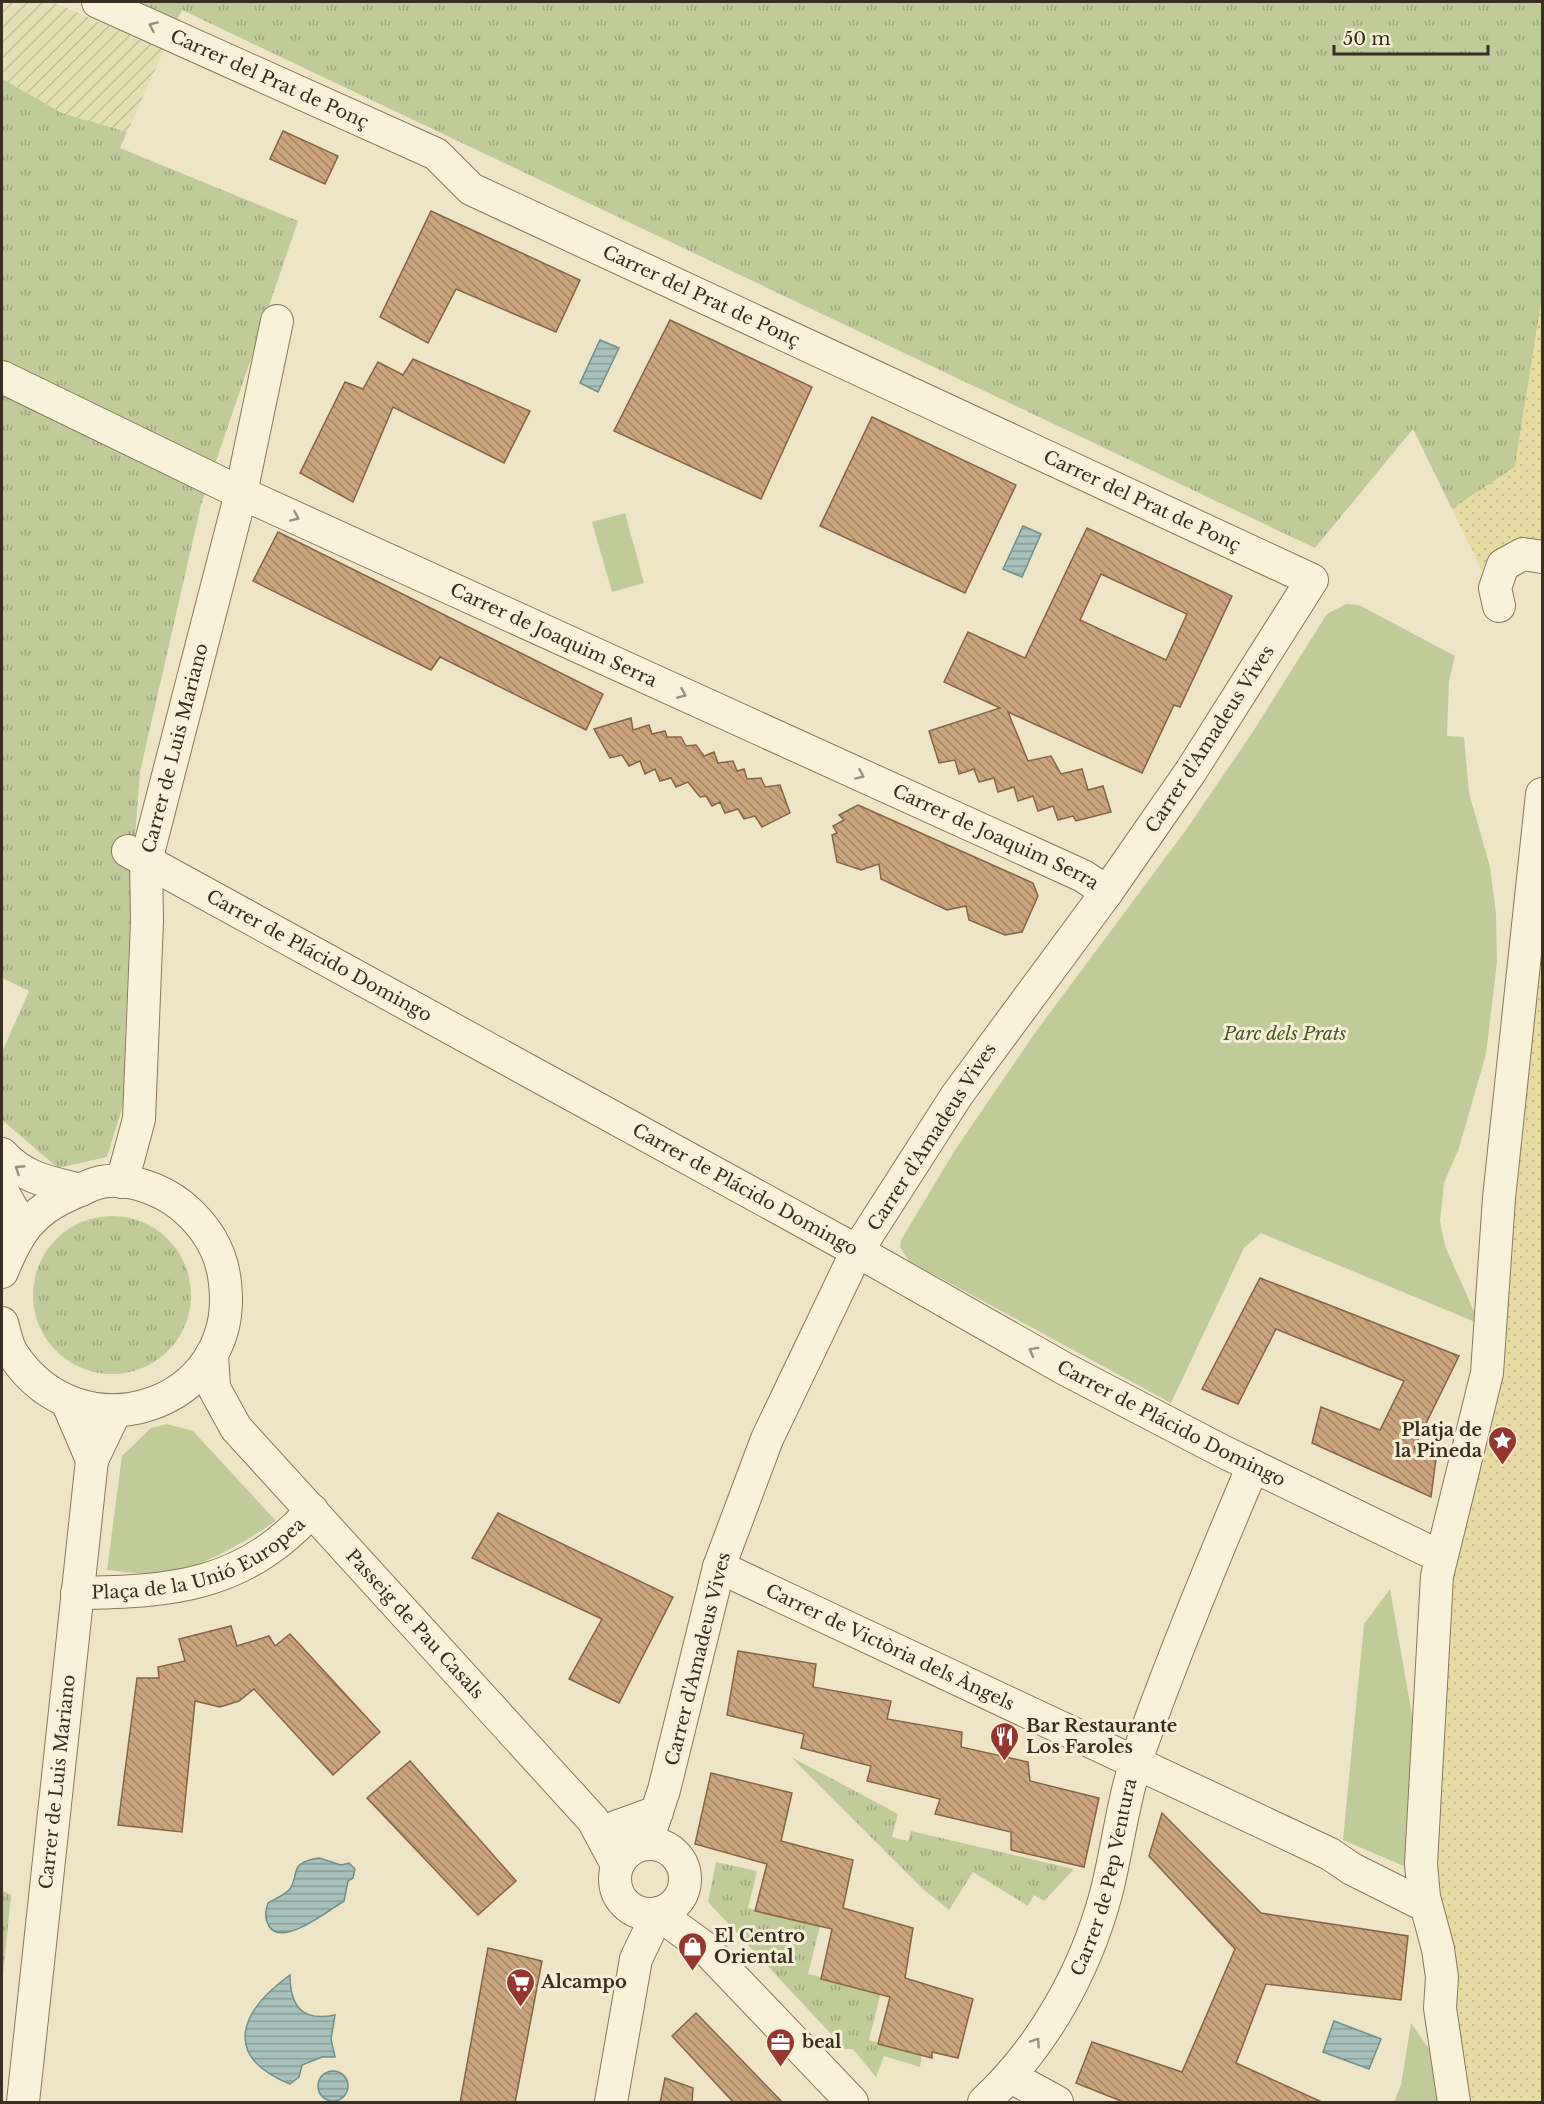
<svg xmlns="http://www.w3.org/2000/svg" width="1544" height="2104" font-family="'Libre Baskerville',serif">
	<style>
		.farmland { fill: url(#farmland-furrows) }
		.grass { fill: url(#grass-tufts) }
		.sand { fill: url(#sand-dots) }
		.park { fill: #c1cb9a }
		.water { fill: url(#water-rules); stroke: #6e8f8a; stroke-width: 1.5 }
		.building { fill: url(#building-back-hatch); stroke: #876443; stroke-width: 1.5; fill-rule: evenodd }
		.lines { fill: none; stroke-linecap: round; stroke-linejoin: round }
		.minor-casing { stroke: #88785c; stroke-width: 34 }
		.minor { stroke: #f8f2d9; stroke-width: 32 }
		.oneway { stroke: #98907c }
		.labels { text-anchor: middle; stroke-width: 6; stroke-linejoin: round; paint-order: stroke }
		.street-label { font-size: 18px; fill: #392e1f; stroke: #f5efd5 }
		.park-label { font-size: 18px; font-style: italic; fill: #455527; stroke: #f5efd5 }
		.poi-label { font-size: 18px; font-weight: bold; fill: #392e1f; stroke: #f5efd5; text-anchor: start }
	</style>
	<defs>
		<pattern id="farmland-furrows" width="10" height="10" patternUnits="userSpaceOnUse" patternTransform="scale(1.5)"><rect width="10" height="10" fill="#e3e0b3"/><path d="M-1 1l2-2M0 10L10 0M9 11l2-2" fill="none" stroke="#c4c09a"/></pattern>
		<pattern id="grass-tufts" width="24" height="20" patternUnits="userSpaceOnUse" patternTransform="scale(1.5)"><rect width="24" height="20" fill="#c1cb9a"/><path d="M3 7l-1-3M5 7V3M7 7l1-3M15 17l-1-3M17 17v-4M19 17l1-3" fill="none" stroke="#9ea57d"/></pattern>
		<pattern id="sand-dots" width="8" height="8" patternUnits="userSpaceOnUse" patternTransform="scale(1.5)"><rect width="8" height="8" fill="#e8dca4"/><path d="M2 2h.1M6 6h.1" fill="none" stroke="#c8bd8d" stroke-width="1.8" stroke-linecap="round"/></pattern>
		<pattern id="water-rules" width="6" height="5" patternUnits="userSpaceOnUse" patternTransform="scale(1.5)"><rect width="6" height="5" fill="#a7c1bc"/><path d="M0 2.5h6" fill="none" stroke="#899d98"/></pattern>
		<pattern id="building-back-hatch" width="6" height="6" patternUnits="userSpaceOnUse" patternTransform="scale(1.5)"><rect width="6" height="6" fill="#caa47d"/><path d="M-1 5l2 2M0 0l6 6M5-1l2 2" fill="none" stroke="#a58666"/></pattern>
	</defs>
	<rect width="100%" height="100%" fill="#ede5c6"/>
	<polygon class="farmland" points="2,2 53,2 164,50 127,132 62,113 2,79"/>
	<g class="grass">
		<polygon points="119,2 1542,2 1542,297 1515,467 1452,509 1413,429 1315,548 182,10 174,26"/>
		<polygon points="2,79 62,113 127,132 120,148 298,221 201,505 140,772 131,888 123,1105 107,1157 58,1168 2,1120 2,1052 29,991 2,978"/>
		<circle cx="112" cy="1295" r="79"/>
		<polygon points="791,1757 898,1814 892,1837 908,1841 911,1831 1074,1869 1044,1901 1034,1895 1028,1906 973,1872 949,1910 924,1890"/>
		<polygon points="716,1862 757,1871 748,1908 820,1926 808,1974 881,1992 869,2040 922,2054 920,2067 884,2056 876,2077 853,2049 845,2049 708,1902"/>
		<polygon points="2,1890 11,1895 2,1984"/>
	</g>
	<g class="sand">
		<polygon points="1542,297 1542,557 1523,554 1499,606 1452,509 1515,467"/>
		<polygon points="1542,794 1542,2102 1454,2102 1424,1897 1437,1576 1487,1373"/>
	</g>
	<g class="park">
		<polygon points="625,513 644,583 612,592 592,522"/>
		<polygon points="1346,604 1359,605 1455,656 1449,681 1447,736 1464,737 1469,793 1490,867 1496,913 1497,962 1486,1054 1459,1148 1444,1183 1440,1221 1445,1246 1477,1318 1475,1322 1261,1233 1244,1248 1171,1403 909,1261 900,1247 901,1240 955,1150 1037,1030 1186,830 1252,733 1327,614"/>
		<path d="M 167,1424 L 193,1431 L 276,1521 C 241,1544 192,1575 149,1574 C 135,1574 121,1571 107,1570 L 122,1456 L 151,1428 Z"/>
		<polygon points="1390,1589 1416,1738 1406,1867 1343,1840 1364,1624"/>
		<polygon points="1411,2023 1440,2065 1449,2102 1394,2102 1401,2085"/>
	</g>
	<g class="water">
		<polygon points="600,340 619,348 598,392 580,383"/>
		<polygon points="1023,526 1041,534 1022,577 1003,569"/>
		<path d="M 319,1858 L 341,1865 L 349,1863 L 355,1869 L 353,1878 L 348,1881 L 344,1901 C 329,1910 282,1948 269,1926 C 264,1918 265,1911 268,1903 C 275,1899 284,1895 289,1890 C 301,1876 286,1863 319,1858 Z"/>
		<path d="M 290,1975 C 290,2006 302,2022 335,2015 L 331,2039 L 335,2057 L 322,2057 L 302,2065 L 299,2077 L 290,2084 C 221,2056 240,2011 290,1975 Z"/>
		<polygon points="1334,2021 1381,2039 1369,2069 1323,2052"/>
		<circle cx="333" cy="2086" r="15"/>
	</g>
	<g class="building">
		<polygon points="283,131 338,156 325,184 270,159"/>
		<polygon points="431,211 580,280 556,332 456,289 428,343 380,317"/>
		<polygon points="670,320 812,387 761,499 614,431"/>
		<polygon points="413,359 530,411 504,463 393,407 353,502 300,473 345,382 363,389 378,362 403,375"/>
		<polygon points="872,417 1016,485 965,593 820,526"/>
		<path d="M 1087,528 L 1232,596 L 1180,707 L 1174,705 L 1142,773 L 1008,712 L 1028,761 L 1051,756 L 1061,774 L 1082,769 L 1088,790 L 1103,786 L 1111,812 L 1076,821 L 1073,816 L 1058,820 L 1053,806 L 1038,811 L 1033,796 L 1018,801 L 1014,787 L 998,792 L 994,778 L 979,782 L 974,769 L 959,774 L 955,760 L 939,763 L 929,731 L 1000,708 L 944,682 L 968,632 L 1025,658 ZM 1101,574 L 1187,614 L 1166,660 L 1080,620 Z"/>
		<polygon points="278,532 603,694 586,730 440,657 431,670 253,581"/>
		<polygon points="631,718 633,730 649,725 652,734 665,731 667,737 681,737 686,746 696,745 704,756 714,752 718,763 733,761 737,771 744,769 747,779 761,778 765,787 780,785 790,813 762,827 755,816 744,819 738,809 725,813 720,802 712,806 706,796 700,797 688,782 676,787 671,778 660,781 655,769 645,774 640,761 629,766 622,755 610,758 594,729"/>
		<polygon points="858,805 1033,883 1038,896 1022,932 1005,935 969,920 966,906 947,910 881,879 879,864 861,870 837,862 832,835 837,833 833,826 844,820 839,815"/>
		<polygon points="1260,1278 1459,1356 1414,1448 1436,1459 1431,1497 1312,1443 1321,1407 1380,1430 1404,1381 1276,1329 1238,1404 1202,1389"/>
		<polygon points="498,1513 673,1597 619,1703 569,1679 602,1619 472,1558"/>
		<polygon points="231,1626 237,1646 269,1636 275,1646 290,1634 380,1732 333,1775 254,1689 239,1701 220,1707 195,1701 182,1832 118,1825 137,1678 159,1678 158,1667 185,1661 179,1639"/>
		<polygon points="738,1651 816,1664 813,1687 891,1701 887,1719 962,1732 961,1747 1028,1762 1030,1781 1099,1798 1084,1867 1011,1850 1011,1832 935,1814 940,1799 867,1781 871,1766 801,1748 804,1734 727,1715"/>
		<polygon points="410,1761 516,1881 478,1915 367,1798"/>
		<polygon points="711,1773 792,1793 781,1841 853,1860 843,1908 913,1928 905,1978 973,1999 958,2058 932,2052 932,2058 878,2044 890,1997 821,1979 832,1929 755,1911 767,1864 695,1844"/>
		<polygon points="1162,1813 1261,1913 1408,1936 1401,2000 1266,1984 1236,2063 1324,2103 1126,2103 1076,2083 1092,2042 1182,2072 1235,1949 1149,1856"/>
		<polygon points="488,1948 542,1961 515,2103 460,2103"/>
		<polygon points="696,2013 783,2103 734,2103 672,2036"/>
		<polygon points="665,2078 693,2088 692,2103 660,2103"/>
	</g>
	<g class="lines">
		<defs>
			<g id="minor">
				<path id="s1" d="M 98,2 L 436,154 L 471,189 L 1312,580 L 1191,771 L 1107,892 L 957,1095 L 857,1251 L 767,1439 L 719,1567 L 664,1790 L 651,1829 L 653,1843"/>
				<path id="s2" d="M 2,377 L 241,493 L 1083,876 L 1107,892"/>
				<polyline points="1499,606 1495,588 1503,565 1523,554 1542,557"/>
				<path id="s3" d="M 128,851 L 857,1251 L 1065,1369 L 1222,1451 L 1441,1557"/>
				<path d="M 2,1154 C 25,1179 49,1182 81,1190"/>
				<path id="s4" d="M 122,1182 L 139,1119 L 147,921 L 146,861 L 241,493 L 277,321"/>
				<polyline points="2,1191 13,1210 15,1239"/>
				<path d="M 2,1272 C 17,1234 31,1211 71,1194 C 81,1190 91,1184 101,1182 C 128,1177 161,1189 182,1206 C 206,1226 222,1252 225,1283 C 240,1407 80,1459 12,1353 C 7,1345 5,1333 2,1323"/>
				<path id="s5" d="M 212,1354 L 214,1388 L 236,1428 L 593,1820 L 617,1865"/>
				<polyline points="68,1404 92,1460 115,1412"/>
				<path id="s6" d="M 719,1567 L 1330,1854 L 1352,1869 L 1426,1906"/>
				<path id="s7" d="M 77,1593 C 171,1592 246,1586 312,1510"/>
				<polyline points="610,1829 657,1812"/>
				<circle cx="650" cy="1879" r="35"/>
				<polyline points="662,1912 668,1921 705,1948 852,2102"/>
				<polyline points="1011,2077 1057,2102"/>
				<path id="s8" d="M 23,2102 L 92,1460"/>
				<polyline points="611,2102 636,1959 658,1913"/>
				<path id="s9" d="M 984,2102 C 1043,2047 1085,1972 1106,1894 C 1118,1847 1123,1798 1139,1752 C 1173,1656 1213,1560 1253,1466"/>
				<polyline points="1454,2102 1440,2008 1442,1977 1438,1949 1424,1897 1421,1864 1437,1576 1487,1373 1499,1198 1542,794"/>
			</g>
		</defs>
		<use href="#minor" class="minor-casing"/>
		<use href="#minor" class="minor"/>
	</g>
	<defs><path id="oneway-chevron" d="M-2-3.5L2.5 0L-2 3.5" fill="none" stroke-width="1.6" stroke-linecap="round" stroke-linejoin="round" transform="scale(1.5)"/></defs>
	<g class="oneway">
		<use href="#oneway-chevron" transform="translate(153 26) rotate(-156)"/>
		<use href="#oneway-chevron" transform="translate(295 517) rotate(24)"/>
		<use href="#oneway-chevron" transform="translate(682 694) rotate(24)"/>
		<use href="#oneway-chevron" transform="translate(860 775) rotate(24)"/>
		<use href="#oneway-chevron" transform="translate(19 1169) rotate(-147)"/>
		<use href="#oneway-chevron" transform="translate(1033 1351) rotate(-151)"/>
		<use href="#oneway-chevron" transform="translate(1036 2042) rotate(-56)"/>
	</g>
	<defs>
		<symbol id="sight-pin" viewBox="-11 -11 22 30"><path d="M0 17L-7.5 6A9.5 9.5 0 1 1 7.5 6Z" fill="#95372e" stroke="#f5efd5"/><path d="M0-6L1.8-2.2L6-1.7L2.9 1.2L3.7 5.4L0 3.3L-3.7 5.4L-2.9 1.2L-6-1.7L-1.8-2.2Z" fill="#fff"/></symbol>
		<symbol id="restaurant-pin" viewBox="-11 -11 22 30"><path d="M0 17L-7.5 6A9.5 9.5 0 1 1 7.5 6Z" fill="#95372e" stroke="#f5efd5"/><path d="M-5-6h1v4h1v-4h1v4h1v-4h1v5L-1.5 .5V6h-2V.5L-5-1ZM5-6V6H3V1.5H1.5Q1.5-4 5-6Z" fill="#fff"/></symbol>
		<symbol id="shop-pin" viewBox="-11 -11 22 30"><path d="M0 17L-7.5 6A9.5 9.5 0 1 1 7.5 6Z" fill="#95372e" stroke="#f5efd5"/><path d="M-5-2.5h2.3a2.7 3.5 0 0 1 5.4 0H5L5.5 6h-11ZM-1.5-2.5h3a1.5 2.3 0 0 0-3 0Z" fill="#fff"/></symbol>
		<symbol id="supermarket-pin" viewBox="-11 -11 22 30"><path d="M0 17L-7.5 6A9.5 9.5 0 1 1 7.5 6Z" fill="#95372e" stroke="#f5efd5"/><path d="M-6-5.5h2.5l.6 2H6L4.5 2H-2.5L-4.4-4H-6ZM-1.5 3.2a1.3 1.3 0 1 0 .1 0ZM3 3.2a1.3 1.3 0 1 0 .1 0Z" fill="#fff"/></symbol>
		<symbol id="office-pin" viewBox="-11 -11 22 30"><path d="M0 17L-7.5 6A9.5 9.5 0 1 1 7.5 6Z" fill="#95372e" stroke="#f5efd5"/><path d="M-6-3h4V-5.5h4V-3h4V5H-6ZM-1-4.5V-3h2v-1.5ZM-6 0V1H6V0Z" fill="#fff"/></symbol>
	</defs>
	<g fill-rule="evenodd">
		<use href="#sight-pin" x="1486" y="1424" width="33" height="45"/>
		<use href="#restaurant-pin" x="988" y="1720" width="33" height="45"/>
		<use href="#shop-pin" x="676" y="1930" width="33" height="45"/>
		<use href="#supermarket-pin" x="504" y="1966" width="33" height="45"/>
		<use href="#office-pin" x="764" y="2026" width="33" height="45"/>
	</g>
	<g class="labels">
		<g class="street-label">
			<text dy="6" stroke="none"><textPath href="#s1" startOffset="188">Carrer del Prat de Ponç</textPath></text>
			<text dy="6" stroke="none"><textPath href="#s1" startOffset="674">Carrer del Prat de Ponç</textPath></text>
			<text dy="6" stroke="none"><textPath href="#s1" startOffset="1160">Carrer del Prat de Ponç</textPath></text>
			<text dy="6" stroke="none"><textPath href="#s2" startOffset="609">Carrer de Joaquim Serra</textPath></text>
			<text transform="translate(1210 739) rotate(-57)" y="6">Carrer d'Amadeus Vives</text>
			<text dy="6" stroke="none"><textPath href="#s4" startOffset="440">Carrer de Luis Mariano</textPath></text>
			<text dy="6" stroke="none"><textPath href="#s2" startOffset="1095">Carrer de Joaquim Serra</textPath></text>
			<text dy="6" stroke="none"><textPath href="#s3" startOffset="218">Carrer de Plácido Domingo</textPath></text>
			<text transform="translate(932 1137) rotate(-57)" y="6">Carrer d'Amadeus Vives</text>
			<text dy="6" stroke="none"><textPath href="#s3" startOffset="704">Carrer de Plácido Domingo</textPath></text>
			<text dy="6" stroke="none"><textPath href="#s3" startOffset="1190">Carrer de Plácido Domingo</textPath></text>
			<text dy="6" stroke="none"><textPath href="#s7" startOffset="129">Plaça de la Unió Europea</textPath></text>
			<text dy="6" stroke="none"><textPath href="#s5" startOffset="345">Passeig de Pau Casals</textPath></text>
			<text dy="6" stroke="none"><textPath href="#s6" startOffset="189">Carrer de Victòria dels Àngels</textPath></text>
			<text transform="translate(698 1659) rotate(-76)" y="6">Carrer d'Amadeus Vives</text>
			<text dy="6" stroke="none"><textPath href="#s8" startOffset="322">Carrer de Luis Mariano</textPath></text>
			<text dy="6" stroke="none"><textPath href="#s9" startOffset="260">Carrer de Pep Ventura</textPath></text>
		</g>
		<g class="park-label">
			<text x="1285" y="1040">Parc dels Prats</text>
		</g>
		<g class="poi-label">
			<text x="1482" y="1436" text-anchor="end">Platja de<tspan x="1482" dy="21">la Pineda</tspan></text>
			<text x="1026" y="1732">Bar Restaurante<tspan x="1026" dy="21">Los Faroles</tspan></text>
			<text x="714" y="1942">El Centro<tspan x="714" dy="21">Oriental</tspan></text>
			<text x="541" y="1988">Alcampo</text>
			<text x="802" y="2048">beal</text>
		</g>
	</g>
	<rect width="1544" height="2104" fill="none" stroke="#392e1f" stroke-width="6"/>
	<path d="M1334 45v9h154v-9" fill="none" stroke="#392e1f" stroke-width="3"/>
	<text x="1343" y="45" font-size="18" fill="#392e1f" stroke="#f5efd5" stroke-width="4.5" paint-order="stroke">50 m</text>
</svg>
